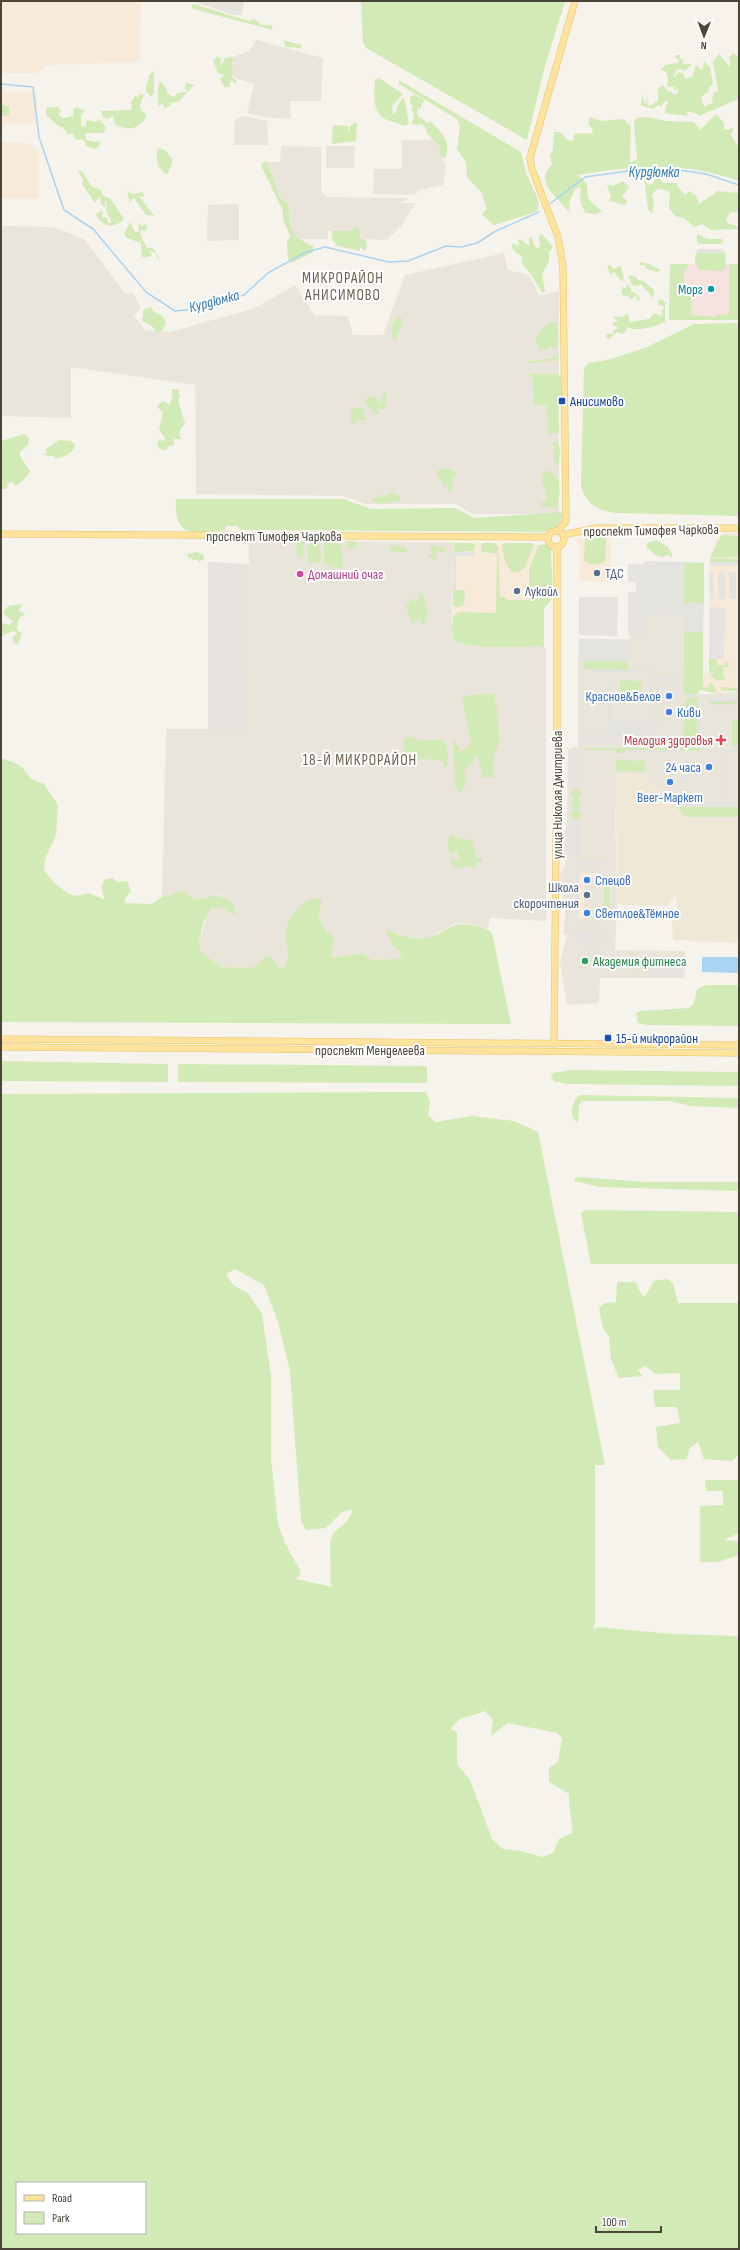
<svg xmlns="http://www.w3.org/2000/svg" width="740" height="2250" font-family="'Sofia Sans Condensed',sans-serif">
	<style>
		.residential { fill: #eae5da }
		.commercial { fill: #f7ead8 }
		.industrial { fill: #e6e2dd }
		.education { fill: #efe8d6 }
		.medical { fill: #f6e3e0 }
		.green { fill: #d2eab5; fill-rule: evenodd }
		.parking { fill: #e5e3e0 }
		.water { fill: #a9d4f2 }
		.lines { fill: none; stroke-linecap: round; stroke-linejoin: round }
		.stream { stroke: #a9d4f2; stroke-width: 1.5 }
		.major-casing { stroke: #e6c16a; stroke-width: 7 }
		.major { stroke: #ffe39c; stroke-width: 6 }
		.culture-dot { fill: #0f9aa8; stroke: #fff; stroke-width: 1.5 }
		.transit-dot { fill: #1a4fb4; stroke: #fff; stroke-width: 1.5 }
		.service-dot { fill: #5c6f8a; stroke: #fff; stroke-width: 1.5 }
		.hotel-dot { fill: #d1479c; stroke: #fff; stroke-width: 1.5 }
		.shop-dot { fill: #3f7fe0; stroke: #fff; stroke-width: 1.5 }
		.health-dot { fill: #e0444e; stroke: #fff; stroke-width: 1.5 }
		.leisure-dot { fill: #2e9e5b; stroke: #fff; stroke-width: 1.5 }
		.labels { text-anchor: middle; stroke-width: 4; stroke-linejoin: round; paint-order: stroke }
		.culture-label { font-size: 14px; fill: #0d838f; stroke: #fff; text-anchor: end }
		.transit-label { font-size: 14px; fill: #164399; stroke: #fff; text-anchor: start }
		.street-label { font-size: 14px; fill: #4b4439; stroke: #fff }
		.service-label { font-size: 14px; fill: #4e5e75; stroke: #fff; text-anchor: start }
		.hotel-label { font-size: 14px; fill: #b23c85; stroke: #fff; text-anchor: start }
		.shop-label { font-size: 14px; fill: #366cbe; stroke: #fff; text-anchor: start }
		.health-label { font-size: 14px; fill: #be3a42; stroke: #fff; text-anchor: end }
		.leisure-label { font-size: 14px; fill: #27864d; stroke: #fff; text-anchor: start }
		.water-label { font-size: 15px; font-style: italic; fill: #2e7ab2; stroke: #fff }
		.neighbourhood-label { font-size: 15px; letter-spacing: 1px; fill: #6e6250; stroke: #fff }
	</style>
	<rect width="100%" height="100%" fill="#f6f3ec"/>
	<g class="residential">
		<polygon points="256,40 323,58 321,101 290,101 291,119 272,118 247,113 254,84 231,77 229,63 233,63 233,57 249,51"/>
		<polygon points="243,116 267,121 268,145 234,145 235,119"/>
		<polygon points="402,140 433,140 439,146 441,158 446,166 443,185 420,190 413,195 373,194 374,169 402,169"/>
		<polygon points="281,146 321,147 321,191 327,197 408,198 402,203 416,203 401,226 387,240 359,239 358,227 349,231 328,231 328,239 297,239 293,233 289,210 280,198 267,162 280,162"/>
		<polygon points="326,146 355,146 354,168 326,168"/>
		<polygon points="239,204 239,240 207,241 208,205"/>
		<polygon points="1,226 53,227 85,240 125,293 133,293 141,308 134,315 145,330 170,332 255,308 295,285 314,315 348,316 353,335 383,335 405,275 504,253 508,270 529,275 539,296 559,291 559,514 473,514 456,504 367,504 343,496 196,494 195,385 71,367 71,418 1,416"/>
		<polygon points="249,540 273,543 274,541 457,542 453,544 452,636 461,644 469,645 539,646 546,649 546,921 490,918 488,928 462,923 453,924 432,937 423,938 408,937 387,930 392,945 402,954 397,959 372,960 363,953 331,958 327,933 319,918 322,905 286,947 288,958 284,967 279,968 271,957 263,958 256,966 248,968 222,967 201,952 199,943 208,912 215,907 222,907 232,914 236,909 231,902 219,895 196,900 190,896 171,894 162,897 166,729 248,729"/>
		<polygon points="648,615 684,615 683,691 685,694 712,694 739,691 739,819 686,818 645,776 641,774 615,808 617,905 615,950 685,951 685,978 600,978 599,1003 567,1005 560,962 567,935 564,934 566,908 562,899 564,888 558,879 566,864 562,849 565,846 563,835 565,832 567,821 568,749 578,746 578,661 583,661 583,669 629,670 630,635 647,635"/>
	</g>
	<g class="commercial">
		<polygon points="1,1 141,1 140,62 47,65 37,73 1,73"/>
		<polygon points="1,92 37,93 37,124 1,123"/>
		<polygon points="1,142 26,143 39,151 39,199 1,198"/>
		<polygon points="725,533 739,533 739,688 721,687 723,693 715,693 717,691 716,688 703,688 703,674 709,671 709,562 717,538"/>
		<polygon points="593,534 615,534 611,539 611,582 579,581 580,547 575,539"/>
		<polygon points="454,543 484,543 482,544 484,554 497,553 497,559 496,545 504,543 539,545 534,557 538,614 459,612 453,616"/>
		<polygon points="579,873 598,873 598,878 584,878 584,919 578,919"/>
	</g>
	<g class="industrial">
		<polygon points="192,1 244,1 242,15 234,15"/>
		<polygon points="208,562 249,564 248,729 208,730"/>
		<polygon points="579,597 618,597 617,636 579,635"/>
	</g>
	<polygon class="education" points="616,773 641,774 645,776 686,818 739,819 739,930 737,943 673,940 672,920 677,918 676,896 667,906 617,905"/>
	<polygon class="medical" points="670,264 739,264 739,320 669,320"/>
	<g class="green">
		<polygon points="361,1 565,1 545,66 527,140 366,48 363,43"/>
		<polygon points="193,4 249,21 254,19 262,25 271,25 273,30 193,9 191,6"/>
		<polygon points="283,40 302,45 301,48 286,47"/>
		<polygon points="739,50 739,99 699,116 698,114 686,111 688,116 664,113 668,102 666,100 661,107 659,105 652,109 641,105 642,95 645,104 648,95 647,104 650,106 658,101 658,88 663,85 668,92 670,91 675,95 678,93 678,87 675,92 674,87 667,86 668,79 666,72 661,70 665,65 678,63 679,60 675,58 675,55 680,55 680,59 684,59 682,64 692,64 685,71 682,69 676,70 674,77 679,72 683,73 685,79 692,77 696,65 702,70 704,61 710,67 713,83 709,88 708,92 701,97 704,107 712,103 713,93 718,91 713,62 719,54 729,66 731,64 729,58 733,53 737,56"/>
		<polygon points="217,56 222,59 220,63 222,65 225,58 233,57 233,63 229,63 233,68 231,77 237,81 235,83 231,80 229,87 224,87 220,79 224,75 218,73 213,61"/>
		<polygon points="154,71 154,93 151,97 146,91 146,84 148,83 149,75"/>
		<path d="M 379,78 L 403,94 L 392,106 L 393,114 L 395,113 L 399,103 L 404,97 L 409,124 L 403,126 C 397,122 391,122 385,119 C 372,112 374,93 375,80 Z"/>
		<polygon points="399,80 521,152 526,173 538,199 539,205 536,212 494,225 482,214 487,209 481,192 467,177 466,162 457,149 460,127 457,119 399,84"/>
		<path d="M 160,81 L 166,88 L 167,93 L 173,97 L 178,93 L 187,92 L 185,88 L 186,82 L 194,85 L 179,101 L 171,103 L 170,106 L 165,108 L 163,106 L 164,102 L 159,106 C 157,96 157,91 160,81 Z"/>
		<path d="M 139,94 L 144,94 L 140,105 L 141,110 L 147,115 C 140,129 129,132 115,124 L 113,116 L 107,119 L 103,117 L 101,111 L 132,110 L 131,102 L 135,96 L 139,97 Z"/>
		<path d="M 415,95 L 424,100 L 420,109 L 417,108 L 418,117 L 422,118 L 428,124 L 430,121 C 440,131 452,141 446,157 L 441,158 L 439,146 L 427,133 L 426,128 L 422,124 L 412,125 L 414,115 L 411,108 L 414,109 L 410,103 L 410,97 Z"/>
		<polygon points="1,104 9,107 9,115 1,116"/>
		<polygon points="58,107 61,111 58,114 63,118 74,116 73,110 76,107 85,110 81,116 81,126 86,127 87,120 96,122 99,120 106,127 103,133 85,133 86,140 95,142 98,140 101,143 96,149 87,147 83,139 76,140 73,134 67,134 63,127 60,127 46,115 46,108"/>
		<path d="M 716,114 L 724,123 L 724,130 L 734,128 L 731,135 L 739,148 L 739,181 C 682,161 636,166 578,175 C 585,182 589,184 587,195 L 592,203 L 602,211 L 596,214 L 585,213 L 580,200 L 581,187 L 575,189 L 569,203 L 570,213 C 561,200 532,182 552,165 L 550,155 L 553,150 L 554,132 L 560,132 L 567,140 L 573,141 L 574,134 L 585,133 L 592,134 L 593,130 L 588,123 L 590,117 L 601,121 L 623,119 L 631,126 L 630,162 L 637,160 L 634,123 L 636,118 L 646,117 L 666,121 L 694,122 L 700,130 Z"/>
		<polygon points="354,123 357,123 356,141 332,144 333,125 348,126 349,134 350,126"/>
		<path d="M 158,148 L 165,150 L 173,160 L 168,173 L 165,174 C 157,166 155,160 158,148 Z"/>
		<path d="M 264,161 L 267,162 L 280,198 L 287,203 C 294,228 285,233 313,246 L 313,252 L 292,263 L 288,259 L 287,242 L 290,236 L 283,220 L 283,211 L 261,166 Z"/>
		<path d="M 78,171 L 82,171 L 91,186 L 101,190 L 103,196 L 110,198 L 124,219 C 115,229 102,227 96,215 L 101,211 L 103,212 L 102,217 L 105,217 L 109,223 L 112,223 L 106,211 L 107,202 L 105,202 L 105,207 L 101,205 L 100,195 L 95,203 L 82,184 L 83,180 Z"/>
		<polygon points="644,177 648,185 653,183 657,177 664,183 676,183 681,191 686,195 689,191 696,196 699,204 718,191 739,193 739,213 731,212 726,219 729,224 736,225 738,229 711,230 702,224 694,227 684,218 675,216 669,208 670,192 658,188 652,195 654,203 652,214 648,209"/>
		<polygon points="623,181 629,187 622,197 627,201 625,205 609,201 611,197 607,184 613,186"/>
		<polygon points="127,191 133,194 143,192 144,197 139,196 154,216 146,215 135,199 132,199 130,203"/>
		<polygon points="130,222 135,232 139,232 138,222 142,226 146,224 147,227 145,231 141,230 140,234 147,248 153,248 160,259 157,258 156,253 149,251 152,255 149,257 142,257 141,243 127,238 124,234"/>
		<polygon points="358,227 360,239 366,240 367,247 365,251 360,247 360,251 337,246 332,239 332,231 349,231"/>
		<path d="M 541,233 L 553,247 L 549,252 L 549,261 L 542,274 L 545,291 L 543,293 C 535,283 532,273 522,264 L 522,256 L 516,253 L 512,247 L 513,243 L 517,246 L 520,244 L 517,241 L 520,239 L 529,246 L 529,237 L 531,237 L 534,245 L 538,249 L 540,244 L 538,236 L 540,237 Z"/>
		<polygon points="697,234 708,239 722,239 723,242 721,244 699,244 697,242"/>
		<polygon points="696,253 725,253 726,268 721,271 698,270 695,262"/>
		<polygon points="640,262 649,264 661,270 657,272 647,269 645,265 640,265"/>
		<polygon points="610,264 613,269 621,266 624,279 621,281 614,272 611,275 607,267"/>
		<polygon points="670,264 690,264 684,271 684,292 691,295 691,315 714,317 717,315 729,314 729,264 739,264 739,320 669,320"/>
		<polygon points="628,275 636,277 638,280 643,281 654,290 653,298 640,283 639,286 632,285"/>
		<polygon points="627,284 631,288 631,291 639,296 640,300 638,301 635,295 632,300 628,296 622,295 622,287 626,288"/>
		<path d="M 661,299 L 667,304 L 665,304 L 665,322 C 656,327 636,332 627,327 L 626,331 L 622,334 L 617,332 L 609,339 L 606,337 L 607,334 L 613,334 L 614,330 L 617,329 L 617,326 L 612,326 L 614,322 L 617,322 L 613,316 L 625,317 L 624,315 L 626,313 L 629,316 L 629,322 L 649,319 L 654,313 L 661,316 L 664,306 L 658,305 L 658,301 Z"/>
		<path d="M 151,307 L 155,313 C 162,314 164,317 166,323 L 163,330 L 157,333 L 152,326 L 141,320 L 143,316 L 143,310 Z"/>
		<path d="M 397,316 L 402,318 C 402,327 397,333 396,341 L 392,338 L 392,327 Z"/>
		<polygon points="548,323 558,323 557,341 559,343 555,349 550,347 546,350 539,349 538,344 535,343 539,333"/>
		<path d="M 739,323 L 739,516 L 616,513 C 597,510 587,505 581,486 L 584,368 L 589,363 L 607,360 L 645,348 L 694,324 Z"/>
		<polygon points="558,354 559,359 555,360 531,363 526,362 552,358"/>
		<polygon points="530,374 557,374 561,377 561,395 558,397 559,432 556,434 549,434 546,405 534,405 533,379"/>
		<polygon points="172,389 178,389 180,397 178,400 185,423 179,432 181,439 174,439 174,445 169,446 166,450 159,449 157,442 160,439 163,442 165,438 159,429 163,412 157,407 160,403 164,401 169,405 172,399"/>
		<polygon points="384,392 388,395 385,400 386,406 384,409 378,408 378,411 381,414 375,414 364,402 369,396 377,398 377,402 380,403"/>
		<polygon points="364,408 363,415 367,418 366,421 358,419 356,423 351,423 351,409"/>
		<path d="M 24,434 L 29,438 L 28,445 L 20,452 L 20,456 L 30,471 C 27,477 21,483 15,486 L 13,482 L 8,483 L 7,489 L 1,489 L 1,441 Z"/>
		<path d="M 59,440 L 71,441 L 75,445 C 73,454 65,455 58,459 L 53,456 L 43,455 L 47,453 L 46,449 Z"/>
		<polygon points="554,442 558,442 560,450 559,463 557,465 553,459 555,453 552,450 555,448 552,443"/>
		<polygon points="442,469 450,469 457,473 452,479 452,483 454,484 451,493 447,490 448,485 443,485 441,479 436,477 438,470"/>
		<path d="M 549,470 L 558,480 L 560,491 L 557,507 C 551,509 547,506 541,506 L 539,504 L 545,501 L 547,497 L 541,477 L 544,472 Z"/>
		<polygon points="390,492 394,493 394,495 399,495 401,503 397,501 383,504 372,502 373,499 381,495 388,495"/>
		<path d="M 176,499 L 344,499 L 371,509 L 455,508 L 474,518 L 561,512 L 563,517 L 556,528 L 544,532 L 240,530 L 238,526 L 227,526 L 225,530 C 193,534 174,538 176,499 Z"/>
		<path d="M 593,534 L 605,534 L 606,538 L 605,560 C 600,566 589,566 584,560 L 585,535 Z"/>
		<polygon points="722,535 739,536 739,557 710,557"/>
		<polygon points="657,540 668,547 672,554 672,558 668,555 663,557 657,556 646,547 647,543"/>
		<polygon points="298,541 304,542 303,558 299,557 296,552"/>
		<polygon points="311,541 320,543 321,559 317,563 308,562 308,546"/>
		<polygon points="324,541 341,541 343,568 329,567 328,563 324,563"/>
		<polygon points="346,541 355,541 358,548 347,548"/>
		<polygon points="454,543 472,543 475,544 474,551 453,552"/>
		<path d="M 484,543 L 494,543 L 498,547 L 500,597 L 506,597 L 508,600 L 529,600 L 529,569 L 539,545 L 546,544 L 551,549 L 553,598 L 544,608 L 544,649 L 539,646 C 523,646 464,650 455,640 C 450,635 453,623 453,616 L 459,612 L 496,613 L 497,554 L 482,552 L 481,545 Z"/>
		<polygon points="504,543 531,543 534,545 525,567 520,572 512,572 505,562 502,545"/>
		<polygon points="392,545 407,548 406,552 392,552 389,550"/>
		<polygon points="432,546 437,546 439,548 444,546 445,553 438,551 435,561 428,556 433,554 430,549"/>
		<polygon points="197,552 204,555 204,559 199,562 197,560 192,560 192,557 190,559 186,554"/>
		<polygon points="709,558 739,559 739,562 712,562 712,566"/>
		<polygon points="684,562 704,563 704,604 684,603"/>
		<polygon points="453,590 465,590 464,605 458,607 453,605"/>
		<polygon points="420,594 423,594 428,614 424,626 419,618 416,622 412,623 406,607 411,598 417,603"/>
		<path d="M 23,604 L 18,611 L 26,614 C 18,617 18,621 17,630 L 22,633 L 18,644 L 15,644 L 12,638 L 17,633 L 14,631 L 1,636 L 1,623 L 9,625 L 13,622 L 3,613 L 8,606 Z"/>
		<polygon points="684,632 703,632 703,687 708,688 710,682 717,691 715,693 699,690 699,694 685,694 683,691"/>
		<path d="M 709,659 L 717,659 L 717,665 L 725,665 L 725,662 L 729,663 L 728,667 L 723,668 L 723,677 L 725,677 L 725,680 C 710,683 709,671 709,659 Z"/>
		<polygon points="583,661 628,661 629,670 583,669"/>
		<polygon points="620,680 641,681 641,698 620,698"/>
		<polygon points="721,687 739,688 739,691 721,691"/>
		<polygon points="478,694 494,694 498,716 499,743 494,754 494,778 482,777 478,755 464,771 466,785 459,793 455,787 453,737 461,752 471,744 462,697"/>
		<polygon points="685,698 698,698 698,713 701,715 701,719 698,718 698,742 701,742 700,744 683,743"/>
		<polygon points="737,699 737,704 710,704 710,702 734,702"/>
		<rect x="732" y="720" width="7" height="26"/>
		<path d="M 412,737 L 418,741 C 427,739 435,741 442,739 C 449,746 448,757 447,767 L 444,768 L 444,763 C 433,756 420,762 407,758 L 405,764 L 404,738 Z"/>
		<polygon points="584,748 701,748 699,751 626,750 624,753 617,753 613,750 585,750"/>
		<path d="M 1,758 L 13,762 L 23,768 L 31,779 L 44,784 L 58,805 L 56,835 L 45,859 L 44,870 L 54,883 L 69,894 L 77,896 L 89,893 L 105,900 L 101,887 L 104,880 L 112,878 L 118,882 L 127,881 L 131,891 L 124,900 L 125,903 L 152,904 L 162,897 L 182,891 L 196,900 C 214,897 218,891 234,905 L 236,913 L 232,914 L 222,907 L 211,909 L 203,923 L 199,943 L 201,952 L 222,967 L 248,968 L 256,966 L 265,957 L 271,957 L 279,968 L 284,967 L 288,958 L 285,932 L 290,917 L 303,903 L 315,898 L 322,901 L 319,918 L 327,933 L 334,936 L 331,958 L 363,953 L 372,960 L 397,959 L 402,954 L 392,945 L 386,931 L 387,930 C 398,934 411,940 424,938 C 449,936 444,919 476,926 C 483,927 487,928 492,933 L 511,1024 L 1,1022 Z"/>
		<polygon points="616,760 645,761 645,772 616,771"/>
		<circle cx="576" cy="794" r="5"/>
		<circle cx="576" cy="804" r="5"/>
		<polygon points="677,807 739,807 739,817 686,817"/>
		<circle cx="576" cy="815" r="5"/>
		<polygon points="450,835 456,836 459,839 472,840 476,856 482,858 482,861 478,861 473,869 467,865 462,869 453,866 450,858 457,861 460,859 456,850 449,855 448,841"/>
		<rect x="604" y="884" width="5" height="31"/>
		<rect x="636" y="957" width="11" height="12"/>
		<polygon points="706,985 739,985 739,1026 647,1025 638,1023 636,1013 641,1011 689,1008 694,1003 697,989"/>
		<polygon points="1,1061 168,1064 168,1082 1,1081"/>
		<polygon points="178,1064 427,1066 427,1083 178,1082"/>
		<polygon points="571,1070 739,1072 739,1086 570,1084 555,1082 551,1078 553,1073"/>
		<path d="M 426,1092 L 430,1102 L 428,1115 L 435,1122 L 472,1116 L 514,1121 L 538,1132 L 605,1465 L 595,1465 L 595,1623 L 593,1630 L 598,1627 L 672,1634 L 739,1636 L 739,2249 L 1,2249 L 1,1094 ZM 235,1269 L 264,1285 L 278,1322 L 290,1371 L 301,1521 L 306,1530 L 326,1528 L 342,1512 L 353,1509 C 347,1527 339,1524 332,1536 C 328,1542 332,1573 330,1583 L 333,1587 L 296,1579 L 300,1575 L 300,1570 L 285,1543 L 278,1525 L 271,1458 L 271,1376 L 262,1314 L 248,1293 L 233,1285 L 226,1274 ZM 485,1711 L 493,1720 L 491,1736 L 508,1723 L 557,1733 L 562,1738 L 558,1762 L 549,1768 L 549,1782 L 569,1794 C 568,1808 573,1820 572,1833 L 559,1839 L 553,1853 L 542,1857 L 521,1851 L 503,1849 L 492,1839 L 470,1780 L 457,1764 L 457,1732 L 450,1729 L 460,1719 ZM 17,2183 L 145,2183 L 145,2233 L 17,2233 Z"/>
		<path d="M 579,1095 L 739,1098 L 739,1108 L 690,1106 L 670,1101 L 582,1101 L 579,1105 L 578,1122 C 567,1116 573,1101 579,1095 Z"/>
		<polygon points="576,1177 648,1182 739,1182 739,1191 600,1187 574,1181"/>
		<polygon points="586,1210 739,1212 739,1264 591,1264 581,1213"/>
		<polygon points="667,1279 673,1283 678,1303 739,1303 739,1454 732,1461 704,1459 698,1442 690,1448 686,1459 671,1460 658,1447 656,1427 680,1423 677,1407 655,1407 653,1390 680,1390 680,1373 656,1374 645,1366 638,1370 642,1376 619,1378 611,1359 609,1337 603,1328 599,1308 605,1303 616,1302 617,1282 635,1282 643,1297 648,1292 654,1281"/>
		<polygon points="705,1480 739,1480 739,1533 724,1540 739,1541 739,1555 718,1562 700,1562 700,1506 723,1505 723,1491 706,1491"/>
	</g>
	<g class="parking">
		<polygon points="698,249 722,249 725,253 696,253"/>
		<polygon points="453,552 474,552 474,556 456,556 456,590 453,590"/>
		<polygon points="645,561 684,562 684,603 704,604 703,632 684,632 684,615 648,615 647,635 628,635 628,593 636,591 636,582 628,582 628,564 642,564"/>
		<polygon points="711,562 739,562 739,566 712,566"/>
		<polygon points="710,572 713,572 714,599 710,599"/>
		<rect x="718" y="572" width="7" height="27"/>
		<rect x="729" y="572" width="7" height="27"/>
		<polygon points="710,607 725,608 724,659 709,659"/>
		<polygon points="579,639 630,639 630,661 578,661"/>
		<polygon points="591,669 629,670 630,673 591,672"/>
		<polygon points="634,669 654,670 655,673 632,673"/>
		<polygon points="649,677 653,678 653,743 649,743"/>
		<polygon points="658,677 677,677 676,682 658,682"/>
		<polygon points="608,681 611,681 611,721 647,722 647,743 607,743"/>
		<rect x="656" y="687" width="2" height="45"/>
		<polygon points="711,699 737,699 734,702 710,702"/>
		<polygon points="683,701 683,741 680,739 681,703"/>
		<polygon points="710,706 734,706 735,709 710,709"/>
		<polygon points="697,718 701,719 701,742 697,742"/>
		<polygon points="582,728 604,729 604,733 582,732"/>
		<rect x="581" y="736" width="23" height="7"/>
		<polygon points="626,750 682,750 682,753 624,753"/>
		<rect x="707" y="750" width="32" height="3"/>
		<rect x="570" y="753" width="12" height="6"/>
		<polygon points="683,759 689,759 689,795 682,795"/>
		<polygon points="722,759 728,759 728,795 721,795"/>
		<rect x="570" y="763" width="12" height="7"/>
		<rect x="570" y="773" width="12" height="8"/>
		<polygon points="672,801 739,802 739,806 676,805"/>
		<rect x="569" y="821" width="12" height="36"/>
		<rect x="576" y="861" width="29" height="4"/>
		<polygon points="579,869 601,869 601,873 579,873 578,922 600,924 600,927 579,927 575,923 576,873 579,873"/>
		<polygon points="567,873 569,874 568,923 567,934 564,934"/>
		<rect x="574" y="931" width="30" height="7"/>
		<polygon points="575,941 604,941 604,946 576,945"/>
		<polygon points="649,956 683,957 683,974 649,974"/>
	</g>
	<polygon class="water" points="702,957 739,957 739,973 702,972"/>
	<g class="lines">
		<g class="stream">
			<polyline points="1,84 33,87 39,137 64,210 93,229 146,292 175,311 193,309 244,295 268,273 304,253 325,247 389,262 408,261 446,246 461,247 477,243 496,231 539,212"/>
			<polyline points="551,203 585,177 642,169 673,169 706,174 739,185"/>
		</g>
		<defs>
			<g id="major">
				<polyline points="558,531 566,521 563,267 558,237 532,169 530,158 575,1"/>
				<circle cx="556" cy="539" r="8"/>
				<polyline points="1,534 548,537"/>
				<polyline points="563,535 596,528 739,528"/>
				<polyline points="1,1039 739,1045"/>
				<polyline points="554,1044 557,745 557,547"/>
				<polyline points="1,1047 739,1053"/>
			</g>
		</defs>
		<use href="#major" class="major-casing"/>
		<use href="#major" class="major"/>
	</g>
	<circle class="culture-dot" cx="711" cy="289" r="4"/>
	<g class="transit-dot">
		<rect x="558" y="397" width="8" height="8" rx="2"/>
		<rect x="604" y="1034" width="8" height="8" rx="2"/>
	</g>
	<g class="service-dot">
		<circle cx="597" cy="573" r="4"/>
		<circle cx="517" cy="591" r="4"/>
		<circle cx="587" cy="895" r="4"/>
	</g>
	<circle class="hotel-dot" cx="300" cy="574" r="4"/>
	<g class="shop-dot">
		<circle cx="669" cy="696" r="4"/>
		<circle cx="669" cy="712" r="4"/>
		<circle cx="709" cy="767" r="4"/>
		<circle cx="670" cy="782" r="4"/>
		<circle cx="587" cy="880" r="4"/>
		<circle cx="587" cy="913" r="4"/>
	</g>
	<path class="health-dot" d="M719 734h4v4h4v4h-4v4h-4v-4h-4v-4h4z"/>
	<circle class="leisure-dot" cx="585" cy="961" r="4"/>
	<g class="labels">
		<g class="culture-label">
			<text x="703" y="294">Морг</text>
		</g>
		<g class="transit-label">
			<text x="570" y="406">Анисимово</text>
			<text x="616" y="1043">15-й микрорайон</text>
		</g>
		<g class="street-label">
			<text transform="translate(651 530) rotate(-1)" y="5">проспект Тимофея Чаркова</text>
			<text x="274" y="541">проспект Тимофея Чаркова</text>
			<text transform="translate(557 795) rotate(-90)" y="5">улица Николая Дмитриева</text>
			<text x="370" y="1055">проспект Менделеева</text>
		</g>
		<g class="service-label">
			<text x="605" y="578">ТДС</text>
			<text x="525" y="596">Лукойл</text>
			<text x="579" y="892" text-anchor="end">Школа<tspan x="579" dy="16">скорочтения</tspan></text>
		</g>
		<g class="hotel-label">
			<text x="308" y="579">Домашний очаг</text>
		</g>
		<g class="shop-label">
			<text x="661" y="701" text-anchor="end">Красное&amp;Белое</text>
			<text x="677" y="717">Киви</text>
			<text x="701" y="772" text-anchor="end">24 часа</text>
			<text x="670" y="802" text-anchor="middle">Beer-Маркет</text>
			<text x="595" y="885">Спецов</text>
			<text x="595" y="918">Светлое&amp;Тёмное</text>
		</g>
		<g class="health-label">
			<text x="713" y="745">Мелодия здоровья</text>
		</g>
		<g class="leisure-label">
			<text x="593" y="966">Академия фитнеса</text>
		</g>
		<g class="water-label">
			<text x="654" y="177">Курдюмка</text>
			<text transform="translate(214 301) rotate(-15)" y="5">Курдюмка</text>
		</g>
		<g class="neighbourhood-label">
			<text x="343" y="283">МИКРОРАЙОН<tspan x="343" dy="17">АНИСИМОВО</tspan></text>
			<text x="360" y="765">18-Й МИКРОРАЙОН</text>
		</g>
	</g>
	<rect width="740" height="2250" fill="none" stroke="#4b4439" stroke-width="4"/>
	<rect x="16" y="2182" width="130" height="52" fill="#ffffff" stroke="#b7b4b0"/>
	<rect x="24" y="2195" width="20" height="6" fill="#ffe39c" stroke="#b7b4b0"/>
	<text x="52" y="2202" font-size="12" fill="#4b4439">Road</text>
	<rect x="24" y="2212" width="20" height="12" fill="#d2eab5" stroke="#b7b4b0"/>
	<text x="52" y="2222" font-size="12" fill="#4b4439">Park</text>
	<g transform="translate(704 36) rotate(181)" stroke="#ffffff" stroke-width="3" paint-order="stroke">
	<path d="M0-3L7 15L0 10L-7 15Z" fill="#4b4439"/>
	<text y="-6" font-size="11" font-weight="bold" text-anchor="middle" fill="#4b4439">N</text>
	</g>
	<path d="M596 2226v6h65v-6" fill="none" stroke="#4b4439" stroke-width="2"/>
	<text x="602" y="2226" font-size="12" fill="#4b4439" stroke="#ffffff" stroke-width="3" paint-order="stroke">100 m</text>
</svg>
